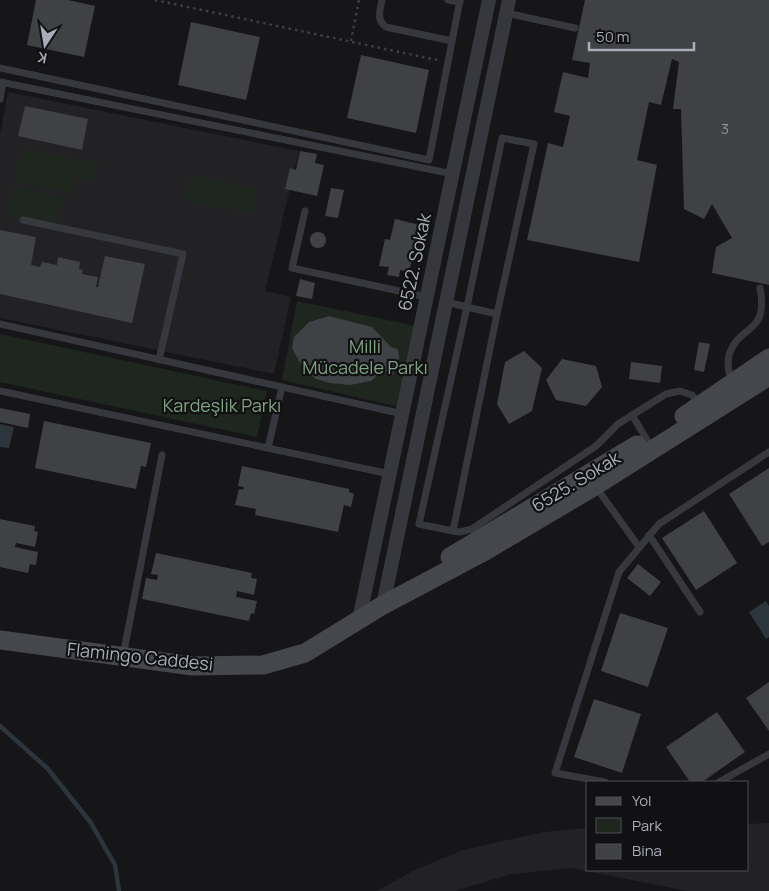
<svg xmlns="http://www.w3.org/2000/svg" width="769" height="891" font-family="Manrope,sans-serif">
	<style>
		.built { fill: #222225 }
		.green { fill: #1e261f }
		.water { fill: #2c353c }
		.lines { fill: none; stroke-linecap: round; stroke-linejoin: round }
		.stream { stroke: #2c353c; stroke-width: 4.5 }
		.building { fill: #404145 }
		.path { stroke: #3d3f44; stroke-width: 2.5; stroke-dasharray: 2.5 4; stroke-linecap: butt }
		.lane { stroke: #37383d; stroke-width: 7 }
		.street { stroke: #37383d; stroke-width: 14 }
		.secondary { stroke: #45474d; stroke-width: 19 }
		.labels { text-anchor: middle; stroke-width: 4.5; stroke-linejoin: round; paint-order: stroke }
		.number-label { font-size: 15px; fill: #8e929b }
		.street-label { font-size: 18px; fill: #a8adb8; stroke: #111113 }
		.park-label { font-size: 18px; fill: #7fa381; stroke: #111113 }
	</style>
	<rect width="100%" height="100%" fill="#161618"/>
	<g class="built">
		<polygon points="8,92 299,151 265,291 291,297 274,374 0,318 0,136"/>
		<polygon points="769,823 769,891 687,891 571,868 512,874 455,891 376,891 417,869 463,850 544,832 588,828 588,870 748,870 748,824"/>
	</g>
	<g class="green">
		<polygon points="22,148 80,160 72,194 14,181"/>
		<polygon points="83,158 98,161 94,182 78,178"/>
		<polygon points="190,174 256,188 251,214 185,200"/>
		<polygon points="13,187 62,198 55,228 7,217"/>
		<polygon points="297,301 416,326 399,407 282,380"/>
		<polygon points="0,334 267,391 257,437 0,382"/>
	</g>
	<g class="water">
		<polygon points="0,424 14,427 9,448 0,447"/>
		<polygon points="766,601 769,606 769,637 766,639 749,612"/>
	</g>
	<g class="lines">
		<polyline class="stream" points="0,726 48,769 91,823 115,865 119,891"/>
	</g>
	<g class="building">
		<polygon points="36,0 68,0 95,6 84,57 27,45"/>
		<polygon points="585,0 769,0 769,285 712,273 716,247 732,238 712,204 704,219 684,209 681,109 673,109 679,62 672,59 661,105 649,102 637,160 657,165 639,262 527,240 548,143 563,147 570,116 554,112 563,72 588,78 590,63 572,60"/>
		<polygon points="191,22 260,37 246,100 178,85"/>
		<polygon points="361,55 429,70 416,133 347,118"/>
		<polygon points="25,106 88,119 82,150 18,136"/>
		<polygon points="300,151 317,154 315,163 324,165 317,196 285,189 290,168 296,170"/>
		<polygon points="331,188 344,190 338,218 325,216"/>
		<polygon points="395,219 420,225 409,272 400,270 399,277 387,275 389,267 379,266 385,239 390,240"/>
		<polygon points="0,230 36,237 31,265 40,267 42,262 57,265 58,257 80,262 79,269 83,270 82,274 98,277 96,287 98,287 105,256 145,264 132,323 0,294"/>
		<circle cx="318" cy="240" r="8"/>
		<polygon points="300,279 315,283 312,299 296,296"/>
		<polygon points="329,316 372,327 391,347 398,349 399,358 393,375 383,371 371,381 350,385 330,383 316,379 304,370 292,348 294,337 309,322"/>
		<polygon points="699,342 710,344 704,372 694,370"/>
		<polygon points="524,351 542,368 532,411 509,424 497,404 505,362"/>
		<polygon points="562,359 596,366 602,387 586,406 556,400 546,380"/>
		<polygon points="631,362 662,366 660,383 629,379"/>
		<polygon points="0,408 30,414 28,428 0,422"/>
		<polygon points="44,421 151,443 146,467 141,466 136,489 35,468"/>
		<polygon points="242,466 349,489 349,492 354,494 351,507 344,505 338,532 255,515 256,509 235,505 239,489 243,490 244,487 238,486"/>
		<polygon points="769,468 769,542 762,546 729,494"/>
		<polygon points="704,511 737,563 696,590 662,538"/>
		<polygon points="0,519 35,526 34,531 38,532 35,547 16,543 15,547 38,552 36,565 30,564 28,573 0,567"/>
		<polygon points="156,553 252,573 251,578 257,579 254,595 237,591 236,597 257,601 254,614 251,613 249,621 142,599 146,578 157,580 158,575 151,574"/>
		<polygon points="638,564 661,582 650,596 627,578"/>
		<polygon points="620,613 668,628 648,687 601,671"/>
		<polygon points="769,682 769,731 746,698"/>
		<polygon points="594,699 641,714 622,773 574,757"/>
		<polygon points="717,712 745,752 702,782 690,782 666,747"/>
	</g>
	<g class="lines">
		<g class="path">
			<polyline points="155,0 437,60"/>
			<polyline points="351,41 359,0"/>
		</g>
		<g class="lane">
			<path d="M 382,0 C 380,10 376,20 386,27 L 452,41"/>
			<polyline points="448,0 460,2"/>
			<polyline points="506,13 575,28"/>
			<polyline points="0,68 429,160 460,0"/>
			<polyline points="0,82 453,174"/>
			<polyline points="0,99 3,83"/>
			<polyline points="305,211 292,268 427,297"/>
			<polyline points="23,220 183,254 159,360"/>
			<polyline points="446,302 467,307 419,524 453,531 497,314 467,307 502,138 534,144 497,314"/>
			<polyline points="0,324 403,414"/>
			<path d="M 731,382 C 729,373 727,364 729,355 C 739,323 769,336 760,288"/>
			<polyline points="0,391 390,474"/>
			<polyline points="632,415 647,440"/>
			<polyline points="268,448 282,387"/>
			<polyline points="596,487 639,547"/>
			<polyline points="453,531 460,532 472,529 596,446 618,424 666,394 680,391 692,395 700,405"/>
			<polyline points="649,535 700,612"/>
			<polyline points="123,656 162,455"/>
			<polyline points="605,782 555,773 619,572 659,524 769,452"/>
			<polyline points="719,782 769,754"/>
		</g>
		<g class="street">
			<polyline points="383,605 509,0"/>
			<polyline points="359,620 489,0"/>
		</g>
		<g class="secondary">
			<polyline points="684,416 769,358"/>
			<polyline points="450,557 637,445"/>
			<polyline points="0,640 193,666 263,665 305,653 383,605 485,551 595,486 769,376"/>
		</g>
	</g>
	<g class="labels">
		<g class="number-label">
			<text x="725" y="134">3</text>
		</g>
		<g class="street-label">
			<text transform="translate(415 262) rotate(-78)" y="6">6522. Sokak</text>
			<text transform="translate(576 482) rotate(-31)" y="6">6525. Sokak</text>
			<text transform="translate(140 657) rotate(6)" y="6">Flamingo Caddesi</text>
		</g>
		<g class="park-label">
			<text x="365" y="353">Milli<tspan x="365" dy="21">Mücadele Parkı</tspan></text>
			<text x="222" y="412">Kardeşlik Parkı</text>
		</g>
	</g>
	<rect x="586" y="781" width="162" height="90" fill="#111113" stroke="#4d4f55"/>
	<rect x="596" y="797" width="25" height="8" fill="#45474d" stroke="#4d4f55"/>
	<text x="632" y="806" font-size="15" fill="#a8adb8">Yol</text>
	<rect x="596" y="818" width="25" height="15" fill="#1e261f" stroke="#4d4f55"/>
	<text x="632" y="831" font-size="15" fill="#a8adb8">Park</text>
	<rect x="596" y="844" width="25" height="15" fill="#404145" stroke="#4d4f55"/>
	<text x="632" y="856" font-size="15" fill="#a8adb8">Bina</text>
	<g transform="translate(45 45) rotate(192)" stroke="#111113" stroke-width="4" paint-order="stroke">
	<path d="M0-4L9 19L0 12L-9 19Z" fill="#a8adb8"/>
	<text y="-8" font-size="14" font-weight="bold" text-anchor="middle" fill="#a8adb8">K</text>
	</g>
	<path d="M589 42v8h105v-8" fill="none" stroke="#a8adb8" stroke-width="2.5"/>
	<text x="596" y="42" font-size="15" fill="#a8adb8" stroke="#111113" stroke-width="4" paint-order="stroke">50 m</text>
</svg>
